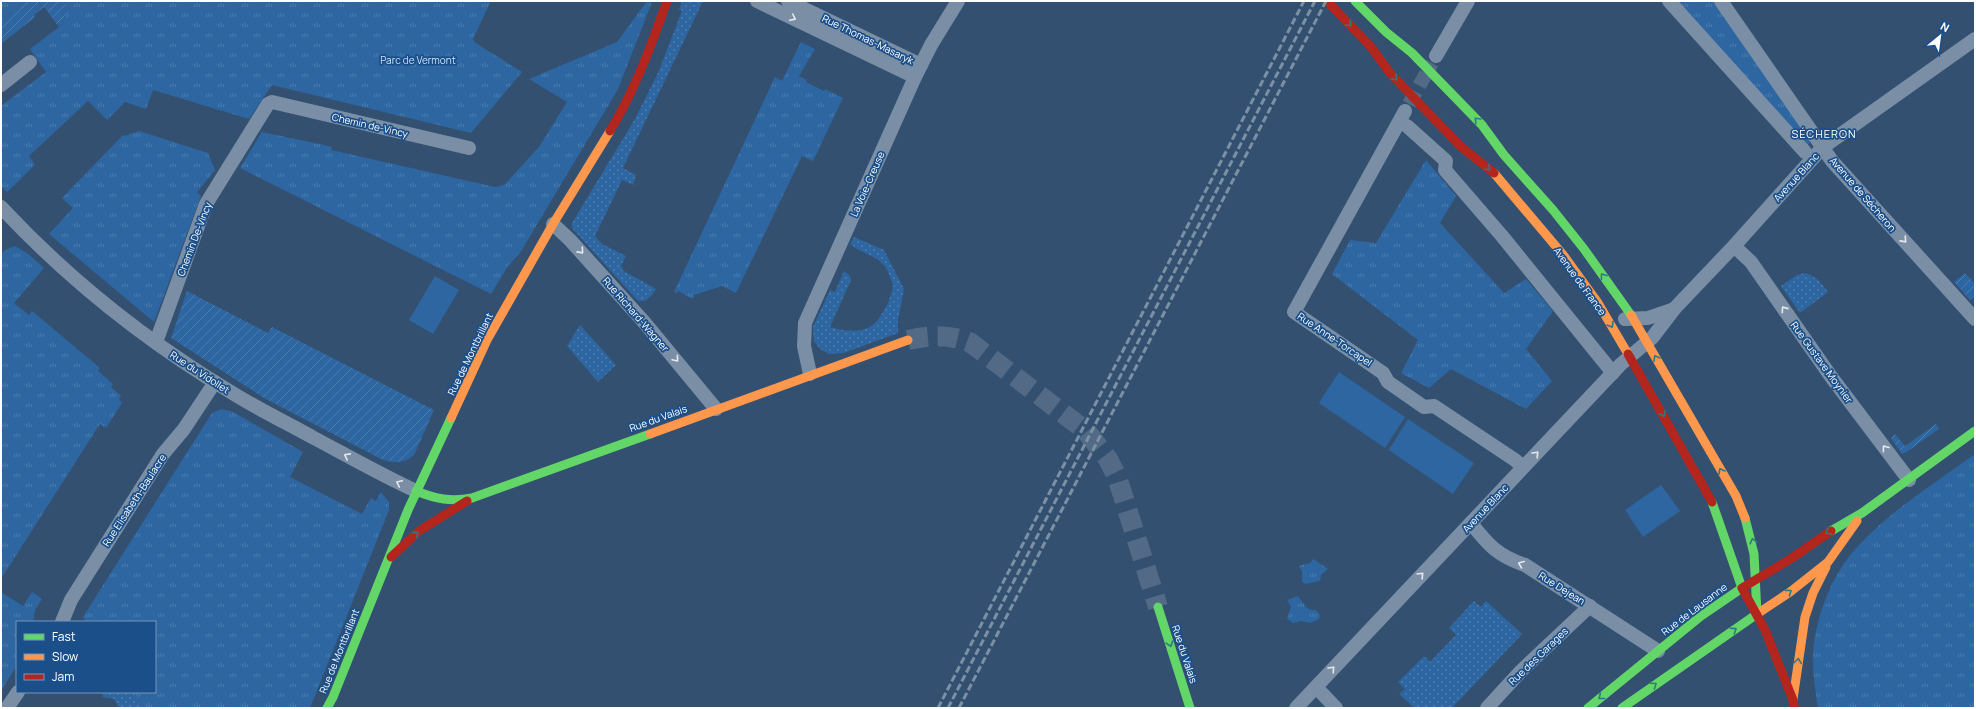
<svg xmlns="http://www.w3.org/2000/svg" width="1976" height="709" font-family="Manrope,sans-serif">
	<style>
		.grass { fill: url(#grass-dots) }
		.park { fill: url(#park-tufts) }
		.garden { fill: url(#garden-furrows) }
		.pitch { fill: #2d66a1 }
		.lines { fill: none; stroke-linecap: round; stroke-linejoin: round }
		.street-tunnel { stroke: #526a86; stroke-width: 14; stroke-dasharray: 14 7; stroke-linecap: butt }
		.secondary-tunnel { stroke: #526a86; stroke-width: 20; stroke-dasharray: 20 10; stroke-linecap: butt }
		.street { stroke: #7a8fa5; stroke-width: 14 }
		.fast { stroke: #63d668; stroke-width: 9 }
		.slow { stroke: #ff974d; stroke-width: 9 }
		.jam { stroke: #b3261e; stroke-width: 9 }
		.rail { stroke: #7b90a4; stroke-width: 3; stroke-dasharray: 7 3; stroke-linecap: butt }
		.oneway { stroke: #e4e9ed }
		.oneway2 { stroke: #307880 }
		.labels { text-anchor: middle; stroke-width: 3.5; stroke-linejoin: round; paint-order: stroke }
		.street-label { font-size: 10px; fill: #fff; stroke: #1a4f8a }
		.park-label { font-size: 10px; fill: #c9e1fa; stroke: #1a4f8a }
		.neighbourhood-label { font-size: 11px; letter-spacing: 1px; fill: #fff; stroke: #1a4f8a }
	</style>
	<defs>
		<pattern id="grass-dots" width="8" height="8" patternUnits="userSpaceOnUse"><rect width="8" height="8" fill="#2d66a1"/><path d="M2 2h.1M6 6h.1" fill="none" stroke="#4c7daf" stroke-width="1.8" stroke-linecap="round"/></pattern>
		<pattern id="park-tufts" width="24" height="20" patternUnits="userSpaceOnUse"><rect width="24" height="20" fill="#2d66a1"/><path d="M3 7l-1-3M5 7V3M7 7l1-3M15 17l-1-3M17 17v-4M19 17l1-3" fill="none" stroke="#4c7daf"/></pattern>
		<pattern id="garden-furrows" width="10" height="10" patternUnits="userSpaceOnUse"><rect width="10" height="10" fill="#2d66a1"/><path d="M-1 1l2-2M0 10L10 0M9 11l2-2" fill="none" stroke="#4c7daf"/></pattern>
	</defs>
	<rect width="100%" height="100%" fill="#335071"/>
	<g class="grass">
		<polygon points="682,1 703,1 623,168 636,175 633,185 622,180 595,236 602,244 626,256 621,266 623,268 622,270 656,289 652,295 645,301 638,301 572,228 572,223 635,119 658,73 682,11 679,9"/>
		<path d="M 854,237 L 884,250 L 904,289 L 898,320 L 898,333 L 844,353 L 829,354 L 820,349 L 814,341 L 813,327 L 830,290 L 835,292 L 844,271 L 850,276 L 851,280 L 830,327 C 844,331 862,334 874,324 C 882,317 893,295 893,285 C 892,281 888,272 886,268 C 877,255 862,254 850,244 Z"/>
		<path d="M 1805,273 C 1817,277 1821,282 1828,292 L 1800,313 L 1781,286 L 1797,275 Z"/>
		<polygon points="580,325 616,365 598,382 567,346"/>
		<polygon points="1474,601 1481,607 1486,601 1522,634 1452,708 1414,708 1399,694 1405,689 1398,682 1424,656 1430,662 1456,635 1449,628"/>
		<polygon points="102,692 134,692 145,708 119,708 114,699 103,697"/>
	</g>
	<g class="park">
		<polygon points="1,1 26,1 1,19"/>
		<polygon points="63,1 491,1 473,39 474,42 522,72 471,133 272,85 249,119 153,90 146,109 125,102 107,120 88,101 29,156 35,165 7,192 1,186 1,106 46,72 30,49 59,27 70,9"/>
		<polygon points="647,1 652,2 618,89 520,253 508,266 491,294 240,168 262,132 324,145 332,147 331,150 495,187 504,185 539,147 567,102 529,79 617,42"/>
		<polygon points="1671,1 1713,1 1812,140 1805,148"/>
		<polygon points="801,42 815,49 799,76 807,80 806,82 824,91 825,89 843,98 813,161 802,156 736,293 722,286 694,295 693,299 678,291 677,293 674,292 775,77 782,81"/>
		<polygon points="139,131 208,153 215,170 197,192 201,196 154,322 49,234 73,208 62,198 123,135 124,136"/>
		<polygon points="1426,160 1456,196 1440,223 1504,293 1526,279 1553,311 1526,349 1552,381 1526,409 1451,369 1429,388 1401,373 1418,340 1332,274 1350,240 1376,243"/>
		<polygon points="15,246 27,253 44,268 14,303 29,315 32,311 100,368 98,371 113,384 111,387 121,396 119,399 122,403 106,428 100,424 96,430 1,579 1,254 5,250"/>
		<polygon points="222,409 233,412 303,452 290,477 362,514 371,498 376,501 381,492 389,502 389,510 310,708 145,708 134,692 155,692 155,622 86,622 83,617 212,413"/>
		<path d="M 1975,454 L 1975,708 L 1818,708 C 1815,689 1812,670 1813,651 C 1817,613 1833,571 1860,544 C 1893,509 1936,482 1975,454 Z"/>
		<polygon points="1313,559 1328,569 1321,575 1320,581 1305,584 1302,582 1302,571 1299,566 1310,563"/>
		<polygon points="1,592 23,606 32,592 42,599 35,610 33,622 17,622 17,665 1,691"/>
		<path d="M 1298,596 L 1307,608 C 1313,611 1316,608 1320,615 L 1319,619 L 1311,623 L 1301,621 L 1293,623 L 1287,619 L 1291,607 L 1287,600 Z"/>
	</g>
	<g class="garden">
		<polygon points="26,1 63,1 70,9 59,27 44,7 34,15 35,17 1,44 1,19"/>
		<polygon points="1965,273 1975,284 1975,296 1970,300 1954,282"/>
		<path d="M 187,291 L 268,333 L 272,327 L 434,410 L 414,455 C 404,464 395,463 383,460 L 264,398 L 171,338 Z"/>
		<polygon points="1936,424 1939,429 1905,453 1902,454 1891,438 1895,434 1905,446"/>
	</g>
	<g class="pitch">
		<polygon points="435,276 459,290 433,334 409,320"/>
		<polygon points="1339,372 1405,417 1385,448 1319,403"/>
		<polygon points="1408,419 1474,463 1453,494 1389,450"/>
		<polygon points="1661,485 1680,511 1643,537 1625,510"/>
	</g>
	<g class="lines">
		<polyline class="street-tunnel" points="1409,104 1432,63"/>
		<path class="secondary-tunnel" d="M 908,340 C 930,335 950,334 971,343 L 1086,431 L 1108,459 L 1117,477 L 1158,607"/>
		<g class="street">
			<polyline points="757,1 915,77"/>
			<polyline points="788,1 921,65"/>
			<polyline points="1669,1 1805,152"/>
			<polyline points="1721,1 1832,161 1975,319"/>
			<polyline points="1436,56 1468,1"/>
			<polyline points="1,85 30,62"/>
			<polyline points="1405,111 1294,312 1383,373 1388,382 1424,407 1434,406 1515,460 1523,467"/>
			<polyline points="1407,126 1446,161 1445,170 1502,236 1613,373"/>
			<path d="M 1,207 C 69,280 149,343 234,394 C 260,410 287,423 314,438 C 348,456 381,475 416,491"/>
			<polyline points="553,224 570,240 644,322 716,409"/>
			<polyline points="1734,246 1751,262 1832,378 1909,480"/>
			<polyline points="1625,319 1648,318 1674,309"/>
			<polyline points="156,342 206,204 268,104 272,102 469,148"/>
			<polyline points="810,374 804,346 805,323 915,77 931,45 958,1"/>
			<path d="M 1471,523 C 1488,545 1498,556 1525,565 L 1658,651"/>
			<polyline points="62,622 71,600 163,454 184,429 215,382"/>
			<polyline points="1316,687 1336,708"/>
			<polyline points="7,708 18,692"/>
			<polyline points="1296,708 1621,364 1652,338 1675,308 1734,246 1823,147 1975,39"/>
			<polyline points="1487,708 1521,671 1590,606"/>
		</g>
		<g class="fast">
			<polyline points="1355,1 1386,32 1412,53 1482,125 1504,155 1553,210 1584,249 1631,315"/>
			<path d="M 416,491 C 436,499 451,502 472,498 L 650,434"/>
			<polyline points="1831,531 1862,513 1975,431"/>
			<polyline points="1158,607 1190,708"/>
			<polyline points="327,708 333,697 408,510 451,418"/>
			<polyline points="1588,708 1701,616 1742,588 1712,502"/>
			<polyline points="1622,708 1757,614 1754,554 1745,518"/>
		</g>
		<g class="slow">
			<polyline points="1494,173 1564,256 1598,303 1628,354"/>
			<polyline points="1631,315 1736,496 1745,518"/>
			<polyline points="451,418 487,340 553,224 610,131"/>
			<polyline points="650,434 908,340"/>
			<polyline points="1757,614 1790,592 1828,562 1857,521"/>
			<polyline points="1793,699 1805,617 1813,593 1826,567"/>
		</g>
		<g class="jam">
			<polyline points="1327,1 1371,47 1390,73 1460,146 1494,173"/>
			<path d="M 610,131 C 635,90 651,46 667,1"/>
			<polyline points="1628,354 1712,502"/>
			<polyline points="391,557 419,531 467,501"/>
			<polyline points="1794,708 1793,700 1765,630 1742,588 1792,558 1831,531"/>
		</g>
		<g class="rail">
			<polyline points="938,708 1304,1"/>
			<polyline points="948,708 1315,1"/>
			<polyline points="959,708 1326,1"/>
		</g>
	</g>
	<defs><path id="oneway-chevron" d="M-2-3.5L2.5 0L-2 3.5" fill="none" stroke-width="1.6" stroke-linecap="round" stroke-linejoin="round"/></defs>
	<g class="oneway">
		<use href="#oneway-chevron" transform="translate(793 18) rotate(26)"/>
		<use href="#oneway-chevron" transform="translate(1904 240) rotate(48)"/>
		<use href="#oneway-chevron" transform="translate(581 251) rotate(48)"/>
		<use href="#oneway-chevron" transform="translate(1784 309) rotate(-125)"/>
		<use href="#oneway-chevron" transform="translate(676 359) rotate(50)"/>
		<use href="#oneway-chevron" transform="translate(1885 448) rotate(-127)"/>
		<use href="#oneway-chevron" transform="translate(1536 454) rotate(-47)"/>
		<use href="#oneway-chevron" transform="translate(347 456) rotate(-152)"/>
		<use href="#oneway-chevron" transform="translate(399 483) rotate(-155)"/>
		<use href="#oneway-chevron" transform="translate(1521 564) rotate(-159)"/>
		<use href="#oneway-chevron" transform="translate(1421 575) rotate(-46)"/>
		<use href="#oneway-chevron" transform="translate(1332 669) rotate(-47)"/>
	</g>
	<g class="oneway2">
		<use href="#oneway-chevron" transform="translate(1349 24) rotate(46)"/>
		<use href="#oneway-chevron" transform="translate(1395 78) rotate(46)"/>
		<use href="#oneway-chevron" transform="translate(1477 120) rotate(-134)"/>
		<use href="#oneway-chevron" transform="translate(1488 168) rotate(42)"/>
		<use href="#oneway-chevron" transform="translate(1603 276) rotate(-126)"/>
		<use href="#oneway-chevron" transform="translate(1611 325) rotate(60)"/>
		<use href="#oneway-chevron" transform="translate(1656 358) rotate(-120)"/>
		<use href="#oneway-chevron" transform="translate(1663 414) rotate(60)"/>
		<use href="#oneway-chevron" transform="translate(1721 471) rotate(-120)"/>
		<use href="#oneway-chevron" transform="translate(1828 532) rotate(150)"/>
		<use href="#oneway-chevron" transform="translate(416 534) rotate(-41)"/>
		<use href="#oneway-chevron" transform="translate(1753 541) rotate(-104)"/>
		<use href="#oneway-chevron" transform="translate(1789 592) rotate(-36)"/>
		<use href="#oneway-chevron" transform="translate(1734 630) rotate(-34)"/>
		<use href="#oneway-chevron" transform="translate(1170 644) rotate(72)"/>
		<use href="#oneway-chevron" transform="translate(1798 661) rotate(-83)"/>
		<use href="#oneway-chevron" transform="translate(1654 685) rotate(-35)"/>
		<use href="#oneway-chevron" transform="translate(1601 697) rotate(141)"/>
	</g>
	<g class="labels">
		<g class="street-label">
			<text transform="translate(868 39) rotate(26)" y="4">Rue Thomas-Masaryk</text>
			<text transform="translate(370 125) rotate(13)" y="4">Chemin de-Vincy</text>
			<text transform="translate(1796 177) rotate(-48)" y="4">Avenue Blanc</text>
			<text transform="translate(867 184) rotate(-66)" y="4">La Voie-Creuse</text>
			<text transform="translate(1863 194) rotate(49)" y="4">Avenue de Sécheron</text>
			<text transform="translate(194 239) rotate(-69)" y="4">Chemin De-Vincy</text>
			<text transform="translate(1580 281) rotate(54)" y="4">Avenue de France</text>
			<text transform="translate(636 314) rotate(49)" y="4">Rue Richard-Wagner</text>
			<text transform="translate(1335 339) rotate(34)" y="4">Rue Anne-Torcapel</text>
			<text transform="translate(470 354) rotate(-64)" y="4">Rue de Montbrillant</text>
			<text transform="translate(1822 362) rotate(54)" y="4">Rue Gustave Moynier</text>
			<text transform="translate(200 372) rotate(33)" y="4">Rue du Vidollet</text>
			<text transform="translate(658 418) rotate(-20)" y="4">Rue du Valais</text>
			<text transform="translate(134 500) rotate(-57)" y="4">Rue Elisabeth-Baulacre</text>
			<text transform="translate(1485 508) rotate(-47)" y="4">Avenue Blanc</text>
			<text transform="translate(1562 588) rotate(32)" y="4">Rue Dejean</text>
			<text transform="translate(1694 609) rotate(-37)" y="4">Rue de Lausanne</text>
			<text transform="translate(339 651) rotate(-68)" y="4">Rue de Montbrillant</text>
			<text transform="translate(1185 654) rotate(72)" y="4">Rue du Valais</text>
			<text transform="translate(1538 656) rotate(-44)" y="4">Rue des Garages</text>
		</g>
		<g class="park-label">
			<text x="418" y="64">Parc de Vermont</text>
		</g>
		<g class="neighbourhood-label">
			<text x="1824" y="138">SÉCHERON</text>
		</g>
	</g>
	<rect width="1976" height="709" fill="none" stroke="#ffffff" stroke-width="4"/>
	<rect x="16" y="621" width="140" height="72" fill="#1a4f8a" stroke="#7695b9"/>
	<rect x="24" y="634" width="20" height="6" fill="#63d668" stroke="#7695b9"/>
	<text x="52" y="641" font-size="12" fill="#ffffff">Fast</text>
	<rect x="24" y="654" width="20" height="6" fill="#ff974d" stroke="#7695b9"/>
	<text x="52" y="661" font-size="12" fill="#ffffff">Slow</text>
	<rect x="24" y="674" width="20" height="6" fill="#b3261e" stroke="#7695b9"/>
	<text x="52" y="681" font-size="12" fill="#ffffff">Jam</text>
	<g transform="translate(1940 36) rotate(29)" stroke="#1a4f8a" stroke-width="3" paint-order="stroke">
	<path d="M0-3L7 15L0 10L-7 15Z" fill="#ffffff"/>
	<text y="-6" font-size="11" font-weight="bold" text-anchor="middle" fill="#ffffff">N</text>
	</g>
</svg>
